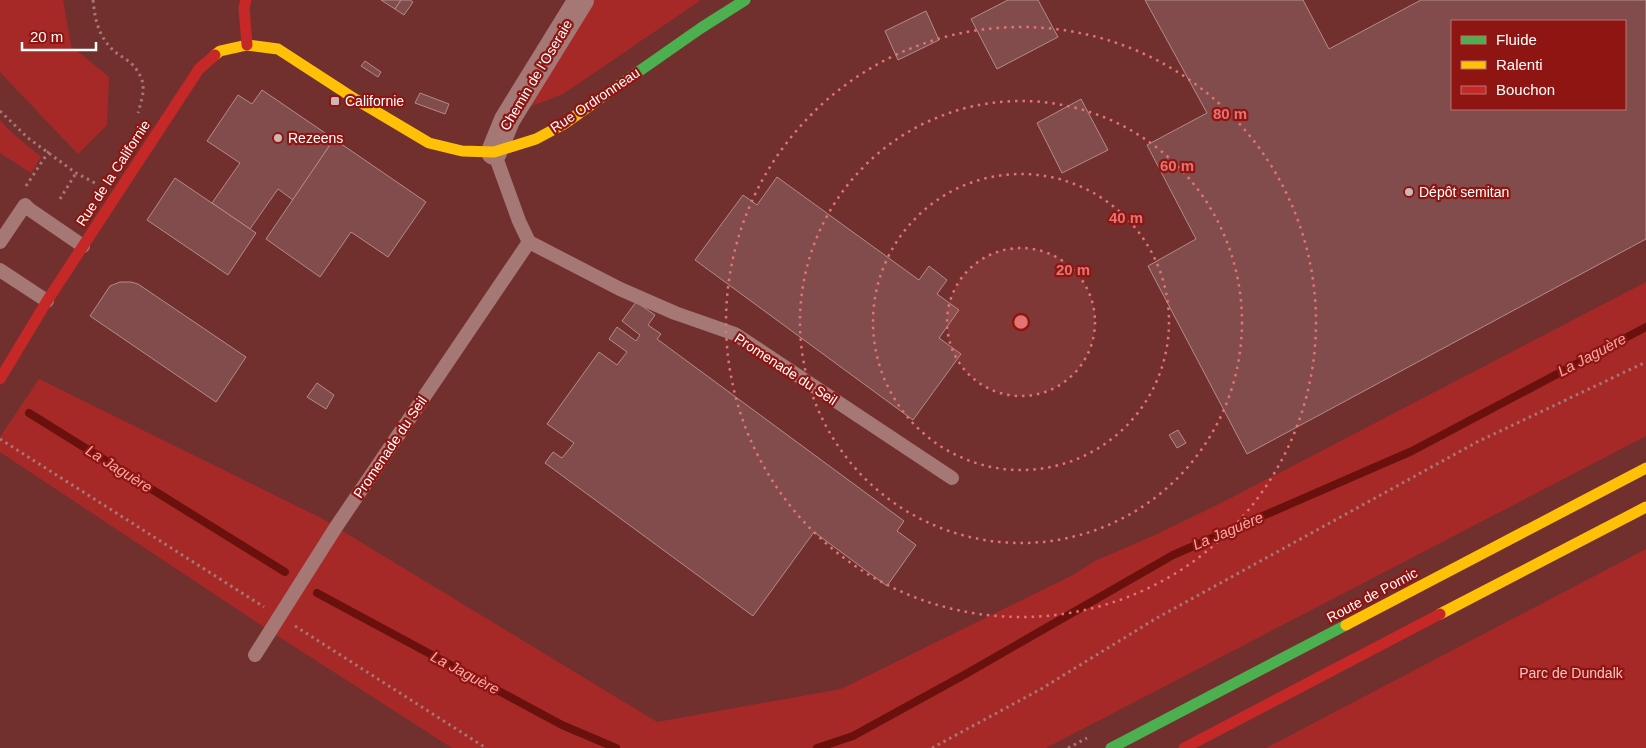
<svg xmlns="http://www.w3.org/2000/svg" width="1646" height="748" font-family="Arial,sans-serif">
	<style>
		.green { fill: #a72927 }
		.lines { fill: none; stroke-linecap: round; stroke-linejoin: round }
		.stream { stroke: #6b110d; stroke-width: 8 }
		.building { fill: #814c4b; stroke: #b48b89; fill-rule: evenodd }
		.path { stroke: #a57775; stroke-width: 3; stroke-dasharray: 2.5 4; stroke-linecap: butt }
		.lane { stroke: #a57775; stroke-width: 14 }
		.street { stroke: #a57775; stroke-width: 26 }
		.fast { stroke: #4caf50; stroke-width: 11 }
		.slow { stroke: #ffc107; stroke-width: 11 }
		.jam { stroke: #c62828; stroke-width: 11 }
		.ring { fill: none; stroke: #e47373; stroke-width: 2.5; stroke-dasharray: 2.5 5 }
		.poi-dot { fill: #cdb7b6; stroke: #8e1511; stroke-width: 2 }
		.labels { text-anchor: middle; stroke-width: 4.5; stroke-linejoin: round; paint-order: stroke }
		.street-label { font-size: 14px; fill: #fff; stroke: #8e1511 }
		.poi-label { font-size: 14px; fill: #fff; stroke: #8e1511; text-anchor: start }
		.park-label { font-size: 14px; fill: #fdc2c1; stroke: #8e1511 }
		.water-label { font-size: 15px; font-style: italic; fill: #f9a7a5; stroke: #8e1511 }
		.centre { fill: #e47373; stroke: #8e1511; stroke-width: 2.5 }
		.ring-label { font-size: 15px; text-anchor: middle; font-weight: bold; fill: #e47373; stroke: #8e1511; stroke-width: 4.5; stroke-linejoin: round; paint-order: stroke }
	</style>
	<rect width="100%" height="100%" fill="#71302e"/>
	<g class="green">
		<polygon points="0,0 63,0 71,46 109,77 107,125 78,154 0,72"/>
		<polygon points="587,0 701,0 563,94 540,103 517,110"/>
		<polygon points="0,120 11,132 41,157 31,173 0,153"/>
		<polygon points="1646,282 1646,436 1046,748 452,748 270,631 0,452 0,437 39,379 321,518 657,722 841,689 1073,575 1095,561 1155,535 1227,500"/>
		<polygon points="1646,549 1646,748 1266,748"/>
	</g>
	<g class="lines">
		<g class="stream">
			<polyline points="29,413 285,572"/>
			<polyline points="317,593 562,725 616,748"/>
			<polyline points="817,748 853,736 964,675 1173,555 1412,451 1646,327"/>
		</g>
	</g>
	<g class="building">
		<polygon points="381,0 401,0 395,9"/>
		<polygon points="401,0 410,0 413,2 404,15 395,9"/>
		<polygon points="1008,0 1038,0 1058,37 997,69 971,19"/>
		<path d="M 1145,0 L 1303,0 L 1329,49 L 1421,0 L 1646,0 L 1646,239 L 1247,454 L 1148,266 L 1196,239 L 1147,145 L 1207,113 ZM 1452,21 L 1625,21 L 1625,109 L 1452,109 Z"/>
		<polygon points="926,11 939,40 898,60 885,31"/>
		<polygon points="365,61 381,72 378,77 361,66"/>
		<polygon points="262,90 334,139 293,200 278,189 250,229 212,203 240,163 207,141 238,95 252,104"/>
		<polygon points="420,93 449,104 445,114 415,103"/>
		<polygon points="1081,99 1108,150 1062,173 1037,123"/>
		<polygon points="334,139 426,202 388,257 351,232 320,277 266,239"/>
		<polygon points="777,177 919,280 929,266 947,280 937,294 959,310 939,338 961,354 913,420 695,260 743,195 757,205"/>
		<polygon points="175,178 256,233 228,275 147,220"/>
		<polygon points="120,282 131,282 138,284 246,357 216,402 90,316 110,286"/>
		<polygon points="636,302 655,315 648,325 661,334 657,339 904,521 897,531 916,545 887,586 814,532 753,616 545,463 553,452 562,458 574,443 547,424 599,352 617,365 627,352 609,339 617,327 636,341 640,335 622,321"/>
		<polygon points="317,383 334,395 326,409 307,397"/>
		<polygon points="1178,430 1186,443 1177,448 1169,435"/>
	</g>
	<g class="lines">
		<g class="path">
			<path d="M 93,0 C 95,19 98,35 112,49 C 118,55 125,58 131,63 C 148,81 144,92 138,113"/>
			<polyline points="0,111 28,138 76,173 95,183"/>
			<polyline points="26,186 49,151"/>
			<polyline points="60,199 76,173"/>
			<polyline points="0,439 264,607"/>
			<polyline points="295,626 486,748"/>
			<polyline points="932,748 1041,689 1155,619 1477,442 1646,362"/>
			<polyline points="1068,748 1087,738"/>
		</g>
		<g class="lane">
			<polyline points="0,242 25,205 29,209 83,246"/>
			<polyline points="529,242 620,289 675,313 735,334 952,478"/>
			<polyline points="0,270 47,301"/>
			<polyline points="255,655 336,527 529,242 519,221 494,152"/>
		</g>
		<polyline class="street" points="494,152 507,120 581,0"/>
		<g class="fast">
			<polyline points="595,102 701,28 745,0"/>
			<polyline points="1111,748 1346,625"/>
		</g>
		<g class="slow">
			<polyline points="215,55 220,51 247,45 278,49 355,99 429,143 462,151 494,152 536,139 564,124 595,102"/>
			<polyline points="1440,614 1646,507"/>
			<polyline points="1346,625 1646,468"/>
		</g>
		<g class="jam">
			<polyline points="246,0 244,8 247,45"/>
			<polyline points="0,379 47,301 199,69 215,55"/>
			<polyline points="1184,748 1440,614"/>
		</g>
	</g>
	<circle cx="1021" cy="322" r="74" fill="#e47373" fill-opacity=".12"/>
	<g class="ring">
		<circle cx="1021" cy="322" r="74"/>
		<circle cx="1021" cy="322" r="148"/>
		<circle cx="1021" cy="322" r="221"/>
		<circle cx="1021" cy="322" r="295"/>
	</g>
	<g class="poi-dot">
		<rect x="330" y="96" width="10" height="10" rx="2.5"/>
		<circle cx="278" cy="138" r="5"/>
		<circle cx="1409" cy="192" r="5"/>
	</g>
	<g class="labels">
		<g class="street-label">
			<text transform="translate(536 75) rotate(-59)" y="5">Chemin de l'Oseraie</text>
			<text transform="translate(595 100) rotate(-34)" y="5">Rue Ordronneau</text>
			<text transform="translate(113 173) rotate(-57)" y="5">Rue de la Californie</text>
			<text transform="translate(786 369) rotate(33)" y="5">Promenade du Seil</text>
			<text transform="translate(390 447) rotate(-56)" y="5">Promenade du Seil</text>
			<text transform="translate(1372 595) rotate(-28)" y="5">Route de Pornic</text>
		</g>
		<g class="poi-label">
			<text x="345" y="106">Californie</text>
			<text x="288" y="143">Rezeens</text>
			<text x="1419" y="197">Dépôt semitan</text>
		</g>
		<g class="park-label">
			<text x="1571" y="678">Parc de Dundalk</text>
		</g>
		<g class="water-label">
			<text transform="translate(1592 355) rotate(-28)" y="5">La Jaguère</text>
			<text transform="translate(119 469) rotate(32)" y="5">La Jaguère</text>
			<text transform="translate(1228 531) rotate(-23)" y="5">La Jaguère</text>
			<text transform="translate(465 673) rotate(28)" y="5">La Jaguère</text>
		</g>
	</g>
	<circle cx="1021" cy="322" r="8" class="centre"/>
	<g class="ring-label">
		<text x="1230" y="119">80 m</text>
		<text x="1177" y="171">60 m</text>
		<text x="1126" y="223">40 m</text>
		<text x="1073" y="275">20 m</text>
	</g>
	<rect x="1451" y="20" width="175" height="90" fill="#8e1511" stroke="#bb7370"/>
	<rect x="1461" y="36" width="25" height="8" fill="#4caf50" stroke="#bb7370"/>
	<text x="1496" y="45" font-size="15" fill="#ffffff">Fluide</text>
	<rect x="1461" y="61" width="25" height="8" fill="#ffc107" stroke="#bb7370"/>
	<text x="1496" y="70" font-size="15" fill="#ffffff">Ralenti</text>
	<rect x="1461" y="86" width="25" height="8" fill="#c62828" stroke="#bb7370"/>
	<text x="1496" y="95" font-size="15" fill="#ffffff">Bouchon</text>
	<path d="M22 42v8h74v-8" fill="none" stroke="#ffffff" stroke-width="2.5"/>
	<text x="30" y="42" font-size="15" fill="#ffffff" stroke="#8e1511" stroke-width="4" paint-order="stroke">20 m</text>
</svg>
